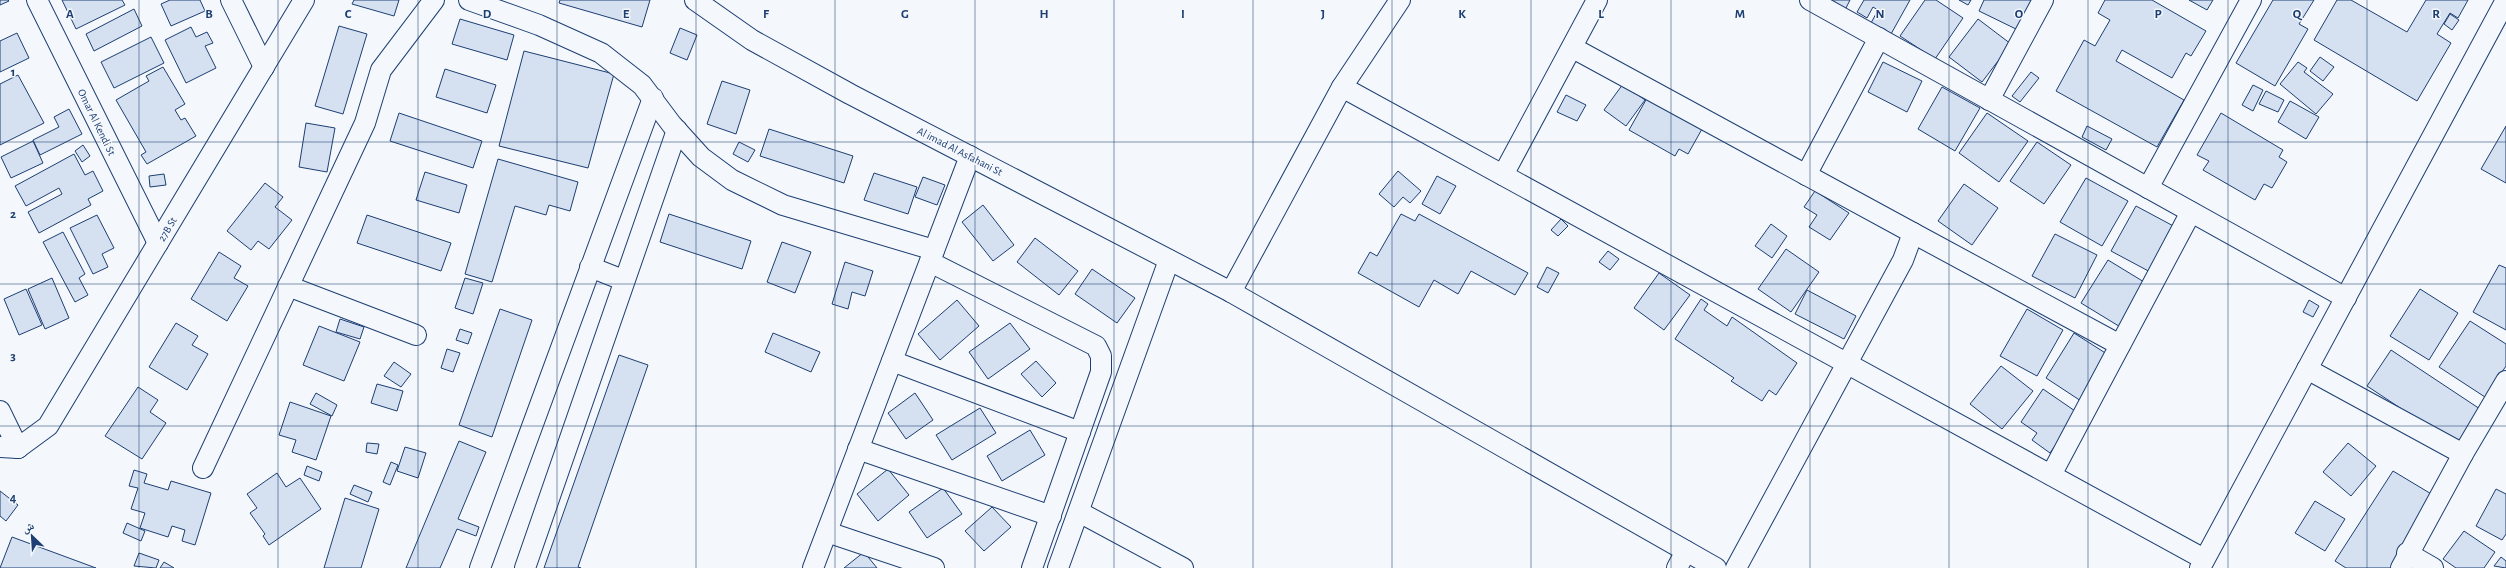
<svg xmlns="http://www.w3.org/2000/svg" width="2506" height="568" font-family="'Alegreya Sans','Noto Naskh Arabic',sans-serif">
	<style>
		.building { fill: #d5e0f0; stroke: #1d3f73 }
		.lines { fill: none; stroke-linecap: round; stroke-linejoin: round }
		.minor-casing { stroke: #1d3f73; stroke-width: 22 }
		.minor { stroke: #f4f7fb; stroke-width: 20 }
		.grid { fill: none; stroke: #1d3f73; stroke-width: 1; stroke-opacity: 0.55 }
		.labels { text-anchor: middle; stroke-width: 3; stroke-linejoin: round; paint-order: stroke }
		.street-label { font-size: 11px; fill: #1d3f73; stroke: #f4f7fb }
		.grid-label { font-size: 13px; text-anchor: middle; font-weight: bold; fill: #1d3f73; stroke: #f4f7fb; stroke-width: 3; stroke-linejoin: round; paint-order: stroke }
	</style>
	<rect width="100%" height="100%" fill="#f4f7fb"/>
	<g class="building">
		<polygon points="0,0 8,0 9,1 0,5"/>
		<polygon points="62,0 122,0 125,5 76,29"/>
		<polygon points="170,0 200,0 205,11 171,26 161,4"/>
		<polygon points="354,0 399,0 394,16 352,4"/>
		<polygon points="560,0 650,0 642,27 559,3"/>
		<polygon points="1828,0 1850,0 1845,10"/>
		<polygon points="1864,0 1910,0 1891,34 1871,23 1878,10 1873,7 1867,18 1857,12"/>
		<polygon points="1925,0 1936,0 1963,18 1935,59 1900,36"/>
		<polygon points="1959,0 1971,0 1968,5"/>
		<polygon points="1984,0 2032,0 2018,30 1979,11"/>
		<polygon points="2105,0 2152,0 2206,31 2191,56 2186,53 2172,78 2122,50 2116,61 2184,100 2157,147 2056,91 2084,40 2095,46 2110,20 2098,13"/>
		<polygon points="2189,0 2213,0 2207,10"/>
		<polygon points="2273,0 2314,0 2299,24 2308,29 2275,86 2236,63"/>
		<polygon points="2337,0 2351,0 2407,32 2426,0 2468,0 2458,18 2450,13 2437,34 2451,43 2417,101 2314,40"/>
		<polygon points="134,9 142,26 94,51 86,34"/>
		<polygon points="2450,14 2459,20 2452,30 2444,24"/>
		<polygon points="460,19 514,35 507,60 452,44"/>
		<polygon points="1978,19 2011,44 1982,82 1949,57"/>
		<polygon points="339,26 367,34 343,114 315,106"/>
		<polygon points="191,27 196,37 207,32 213,43 205,46 216,68 186,83 165,40"/>
		<polygon points="680,28 697,35 687,60 670,53"/>
		<polygon points="17,33 29,58 0,72 0,41"/>
		<polygon points="151,37 164,63 114,88 101,62"/>
		<polygon points="524,51 614,74 588,168 499,146"/>
		<polygon points="2320,57 2334,67 2323,81 2310,71"/>
		<polygon points="1883,62 1922,81 1907,112 1868,92"/>
		<polygon points="2298,62 2307,68 2304,72 2333,94 2316,114 2280,84"/>
		<polygon points="163,67 185,104 175,110 181,120 185,118 196,136 147,164 141,155 146,152 116,100 149,81 146,76"/>
		<polygon points="445,69 496,85 487,113 436,97"/>
		<polygon points="2031,72 2039,78 2020,102 2012,96"/>
		<polygon points="18,75 44,123 0,145 0,84"/>
		<polygon points="722,81 750,90 736,134 707,124"/>
		<polygon points="1623,84 1645,100 1626,126 1604,110"/>
		<polygon points="2253,85 2263,90 2253,111 2242,105"/>
		<polygon points="1942,87 1980,108 1955,151 1918,129"/>
		<polygon points="2266,91 2284,100 2278,112 2259,104"/>
		<polygon points="1566,95 1586,105 1577,121 1557,112"/>
		<polygon points="1647,98 1702,129 1688,154 1679,149 1675,156 1629,130"/>
		<polygon points="2290,101 2319,117 2306,139 2278,122"/>
		<polygon points="69,109 82,134 40,155 33,140 59,127 54,117"/>
		<polygon points="399,113 482,141 473,168 390,141"/>
		<polygon points="1987,113 2028,141 1999,182 1959,153"/>
		<polygon points="2221,113 2283,150 2279,157 2287,162 2272,188 2264,184 2255,200 2203,170 2209,161 2197,155"/>
		<polygon points="306,123 335,128 327,172 299,167"/>
		<polygon points="2087,126 2112,139 2106,150 2082,137"/>
		<polygon points="2506,126 2506,183 2481,169"/>
		<polygon points="769,129 853,156 844,183 760,156"/>
		<polygon points="33,141 43,163 11,178 1,157"/>
		<polygon points="739,142 755,150 748,162 733,154"/>
		<polygon points="2037,142 2071,165 2044,204 2010,181"/>
		<polygon points="83,145 90,156 82,162 75,151"/>
		<polygon points="74,154 85,175 93,171 103,191 88,199 91,205 39,233 28,212 62,194 59,188 26,206 15,186"/>
		<polygon points="498,159 578,182 570,211 549,205 546,215 515,206 492,282 465,274"/>
		<polygon points="1398,171 1421,191 1410,203 1403,197 1394,207 1379,194"/>
		<polygon points="425,172 467,185 459,213 416,200"/>
		<polygon points="874,173 917,187 908,214 864,200"/>
		<polygon points="164,174 166,185 150,187 149,176"/>
		<polygon points="1437,176 1456,186 1440,214 1422,204"/>
		<polygon points="923,177 945,185 937,205 915,197"/>
		<polygon points="2086,178 2128,201 2102,246 2060,222"/>
		<polygon points="265,183 283,197 275,207 292,220 269,249 258,241 251,250 227,231"/>
		<polygon points="1964,184 1998,208 1972,245 1938,221"/>
		<polygon points="1815,191 1849,213 1830,240 1809,227 1817,215 1804,207"/>
		<polygon points="983,205 1014,245 993,261 962,222"/>
		<polygon points="2136,206 2179,229 2154,274 2111,251"/>
		<polygon points="669,214 751,241 742,269 660,242"/>
		<polygon points="1401,214 1415,221 1419,214 1528,273 1515,295 1471,271 1458,294 1434,280 1419,307 1358,273 1370,252 1377,256"/>
		<polygon points="97,215 114,248 102,254 108,267 93,274 70,228"/>
		<polygon points="367,215 451,243 441,271 357,243"/>
		<polygon points="1561,219 1568,226 1558,236 1551,230"/>
		<polygon points="1771,224 1787,236 1772,258 1755,246"/>
		<polygon points="63,232 85,274 79,278 88,295 75,302 43,242"/>
		<polygon points="2055,234 2097,255 2075,298 2032,276"/>
		<polygon points="1035,238 1078,271 1059,295 1017,262"/>
		<polygon points="782,242 811,252 795,293 767,282"/>
		<polygon points="1786,249 1819,272 1791,312 1758,289"/>
		<polygon points="1608,251 1619,259 1610,270 1599,262"/>
		<polygon points="219,252 241,266 234,278 248,286 227,321 191,299"/>
		<polygon points="2108,260 2149,285 2122,328 2081,303"/>
		<polygon points="845,262 873,271 865,296 852,292 848,309 832,304"/>
		<polygon points="2499,265 2506,268 2506,330 2473,312"/>
		<polygon points="1547,267 1559,273 1548,293 1537,287"/>
		<polygon points="1092,269 1135,298 1117,323 1075,294"/>
		<polygon points="1659,273 1690,295 1664,330 1634,308"/>
		<polygon points="52,278 69,318 45,329 28,289"/>
		<polygon points="465,278 483,283 473,314 455,308"/>
		<polygon points="26,289 42,325 19,335 4,299"/>
		<polygon points="2420,289 2458,313 2429,360 2390,336"/>
		<polygon points="1807,290 1856,316 1844,339 1795,314"/>
		<polygon points="1701,299 1708,304 1704,310 1727,326 1732,317 1797,363 1776,395 1769,390 1762,401 1731,381 1734,378 1675,339"/>
		<polygon points="957,300 979,326 940,360 918,334"/>
		<polygon points="2309,300 2319,306 2313,317 2303,312"/>
		<polygon points="500,309 532,320 492,437 459,425"/>
		<polygon points="2027,309 2063,330 2037,376 2000,356"/>
		<polygon points="340,319 364,327 360,339 336,332"/>
		<polygon points="2470,321 2506,344 2506,366 2485,397 2439,367"/>
		<polygon points="176,323 198,336 192,345 208,354 187,390 149,367"/>
		<polygon points="1010,323 1030,349 988,379 969,352"/>
		<polygon points="319,326 360,342 344,381 303,365"/>
		<polygon points="460,329 472,333 468,344 456,340"/>
		<polygon points="773,333 820,352 811,372 765,352"/>
		<polygon points="2074,333 2110,356 2081,401 2046,378"/>
		<polygon points="447,349 460,353 453,372 441,368"/>
		<polygon points="2391,350 2480,409 2456,445 2367,386"/>
		<polygon points="619,355 648,365 578,567 581,568 544,568"/>
		<polygon points="1036,361 1056,383 1042,397 1021,374"/>
		<polygon points="394,362 411,374 401,387 384,376"/>
		<polygon points="2001,366 2033,391 2002,429 1970,404"/>
		<polygon points="377,384 403,391 397,411 371,403"/>
		<polygon points="138,387 158,400 150,412 166,423 142,459 105,436"/>
		<polygon points="2043,389 2078,413 2050,453 2032,440 2037,433 2021,422"/>
		<polygon points="316,393 337,405 332,416 310,404"/>
		<polygon points="915,393 933,420 906,439 888,413"/>
		<polygon points="290,402 331,416 316,460 292,452 296,440 279,435"/>
		<polygon points="980,408 996,433 952,460 936,435"/>
		<polygon points="1030,430 1045,455 1002,481 987,456"/>
		<polygon points="459,441 486,452 458,519 479,527 476,536 457,529 440,568 406,568"/>
		<polygon points="367,443 379,444 377,454 366,452"/>
		<polygon points="2348,443 2376,466 2351,496 2323,472"/>
		<polygon points="405,447 426,453 418,478 397,471"/>
		<polygon points="391,462 398,465 390,485 383,482"/>
		<polygon points="307,466 322,472 319,481 304,475"/>
		<polygon points="888,469 909,495 878,521 857,494"/>
		<polygon points="134,470 147,474 144,483 168,490 171,481 211,493 195,545 182,541 185,530 172,526 168,537 140,528 145,513 131,509 138,488 129,486"/>
		<polygon points="2393,471 2433,495 2394,568 2346,568 2335,561"/>
		<polygon points="277,473 286,487 300,478 321,509 269,545 263,536 265,534 250,513 257,508 247,494"/>
		<polygon points="354,485 372,492 368,502 350,494"/>
		<polygon points="943,488 962,514 927,538 909,512"/>
		<polygon points="2496,489 2506,494 2506,534 2502,540 2476,526"/>
		<polygon points="0,491 18,505 6,521 0,516"/>
		<polygon points="345,498 379,509 361,568 324,568"/>
		<polygon points="2315,501 2345,519 2325,551 2295,533"/>
		<polygon points="992,507 1011,527 984,551 965,531"/>
		<polygon points="127,523 145,531 141,541 123,533"/>
		<polygon points="2464,531 2495,552 2484,568 2456,568 2443,559"/>
		<polygon points="12,537 96,568 0,568"/>
		<polygon points="864,552 877,568 844,568"/>
		<polygon points="139,553 159,560 156,568 134,566"/>
		<polygon points="2501,557 2506,561 2506,568 2494,566"/>
		<polygon points="164,562 174,568 160,568"/>
	</g>
	<g class="lines">
		<defs>
			<g id="minor">
				<polyline points="37,0 158,243"/>
				<polyline points="231,0 264,67"/>
				<polyline points="469,0 539,25 601,53 642,85 672,125 701,157 732,180 783,205 934,250"/>
				<polyline points="695,0 752,40 850,94 1231,292 1716,568"/>
				<polyline points="1810,0 2346,298"/>
				<polyline points="1573,48 1913,233 1903,260 1736,568"/>
				<polyline points="1342,87 2204,559"/>
				<polyline points="1989,100 2043,0"/>
				<polyline points="1503,175 1597,0"/>
				<polyline points="1806,175 1879,38"/>
				<polyline points="2148,188 2251,0"/>
				<polyline points="1913,233 2120,345"/>
				<polyline points="930,262 1096,346 1101,356 1101,372 1032,568"/>
				<polyline points="590,267 623,280"/>
				<polyline points="288,286 416,335"/>
				<polyline points="1231,292 1342,87 1400,0"/>
				<polyline points="892,361 1080,432"/>
				<polyline points="2307,369 2463,454"/>
				<polyline points="0,411 18,448"/>
				<polyline points="0,447 18,448"/>
				<polyline points="18,448 48,426 304,0"/>
				<polyline points="858,449 1051,516"/>
				<polyline points="203,468 365,123 381,70 434,0"/>
				<polyline points="2051,475 2191,212"/>
				<polyline points="1079,512 1183,568"/>
				<polyline points="827,532 934,568"/>
				<polyline points="2407,553 2433,568"/>
				<polyline points="480,568 653,98"/>
				<polyline points="525,568 677,130"/>
				<polyline points="813,568 970,156"/>
				<polyline points="1058,568 1169,260"/>
				<polyline points="1677,568 1686,551"/>
				<polyline points="2200,568 2506,0"/>
				<polyline points="2401,568 2463,454 2506,381"/>
			</g>
		</defs>
		<use href="#minor" class="minor-casing"/>
		<use href="#minor" class="minor"/>
	</g>
	<path class="grid" d="M 139,0 L 139,568M 278,0 L 278,568M 418,0 L 418,568M 557,0 L 557,568M 696,0 L 696,568M 835,0 L 835,568M 975,0 L 975,568M 1114,0 L 1114,568M 1253,0 L 1253,568M 1392,0 L 1392,568M 1531,0 L 1531,568M 1671,0 L 1671,568M 1810,0 L 1810,568M 1949,0 L 1949,568M 2088,0 L 2088,568M 2228,0 L 2228,568M 2367,0 L 2367,568M 0,142 L 2506,142M 0,284 L 2506,284M 0,426 L 2506,426"/>
	<g class="labels">
		<g class="street-label">
			<text transform="translate(97 122) rotate(64)" y="4">Omar Al Kendi St</text>
			<text transform="translate(960 151) rotate(27)" y="4">Al imad Al Asfahani St</text>
			<text transform="translate(167 229) rotate(-59)" y="4">27B St</text>
		</g>
	</g>
	<g class="grid-label">
		<text x="70" y="18">A</text>
		<text x="209" y="18">B</text>
		<text x="348" y="18">C</text>
		<text x="487" y="18">D</text>
		<text x="626" y="18">E</text>
		<text x="766" y="18">F</text>
		<text x="905" y="18">G</text>
		<text x="1044" y="18">H</text>
		<text x="1183" y="18">I</text>
		<text x="1323" y="18">J</text>
		<text x="1462" y="18">K</text>
		<text x="1601" y="18">L</text>
		<text x="1740" y="18">M</text>
		<text x="1880" y="18">N</text>
		<text x="2019" y="18">O</text>
		<text x="2158" y="18">P</text>
		<text x="2297" y="18">Q</text>
		<text x="2436" y="18">R</text>
		<text x="13" y="76">1</text>
		<text x="13" y="218">2</text>
		<text x="13" y="360">3</text>
		<text x="13" y="502">4</text>
	</g>
	<g transform="translate(32 536) rotate(335)" stroke="#f4f7fb" stroke-width="3" paint-order="stroke">
	<path d="M0-3L7 15L0 10L-7 15Z" fill="#1d3f73"/>
	<text y="-6" font-size="11" font-weight="bold" text-anchor="middle" fill="#1d3f73">ش</text>
	</g>
</svg>
